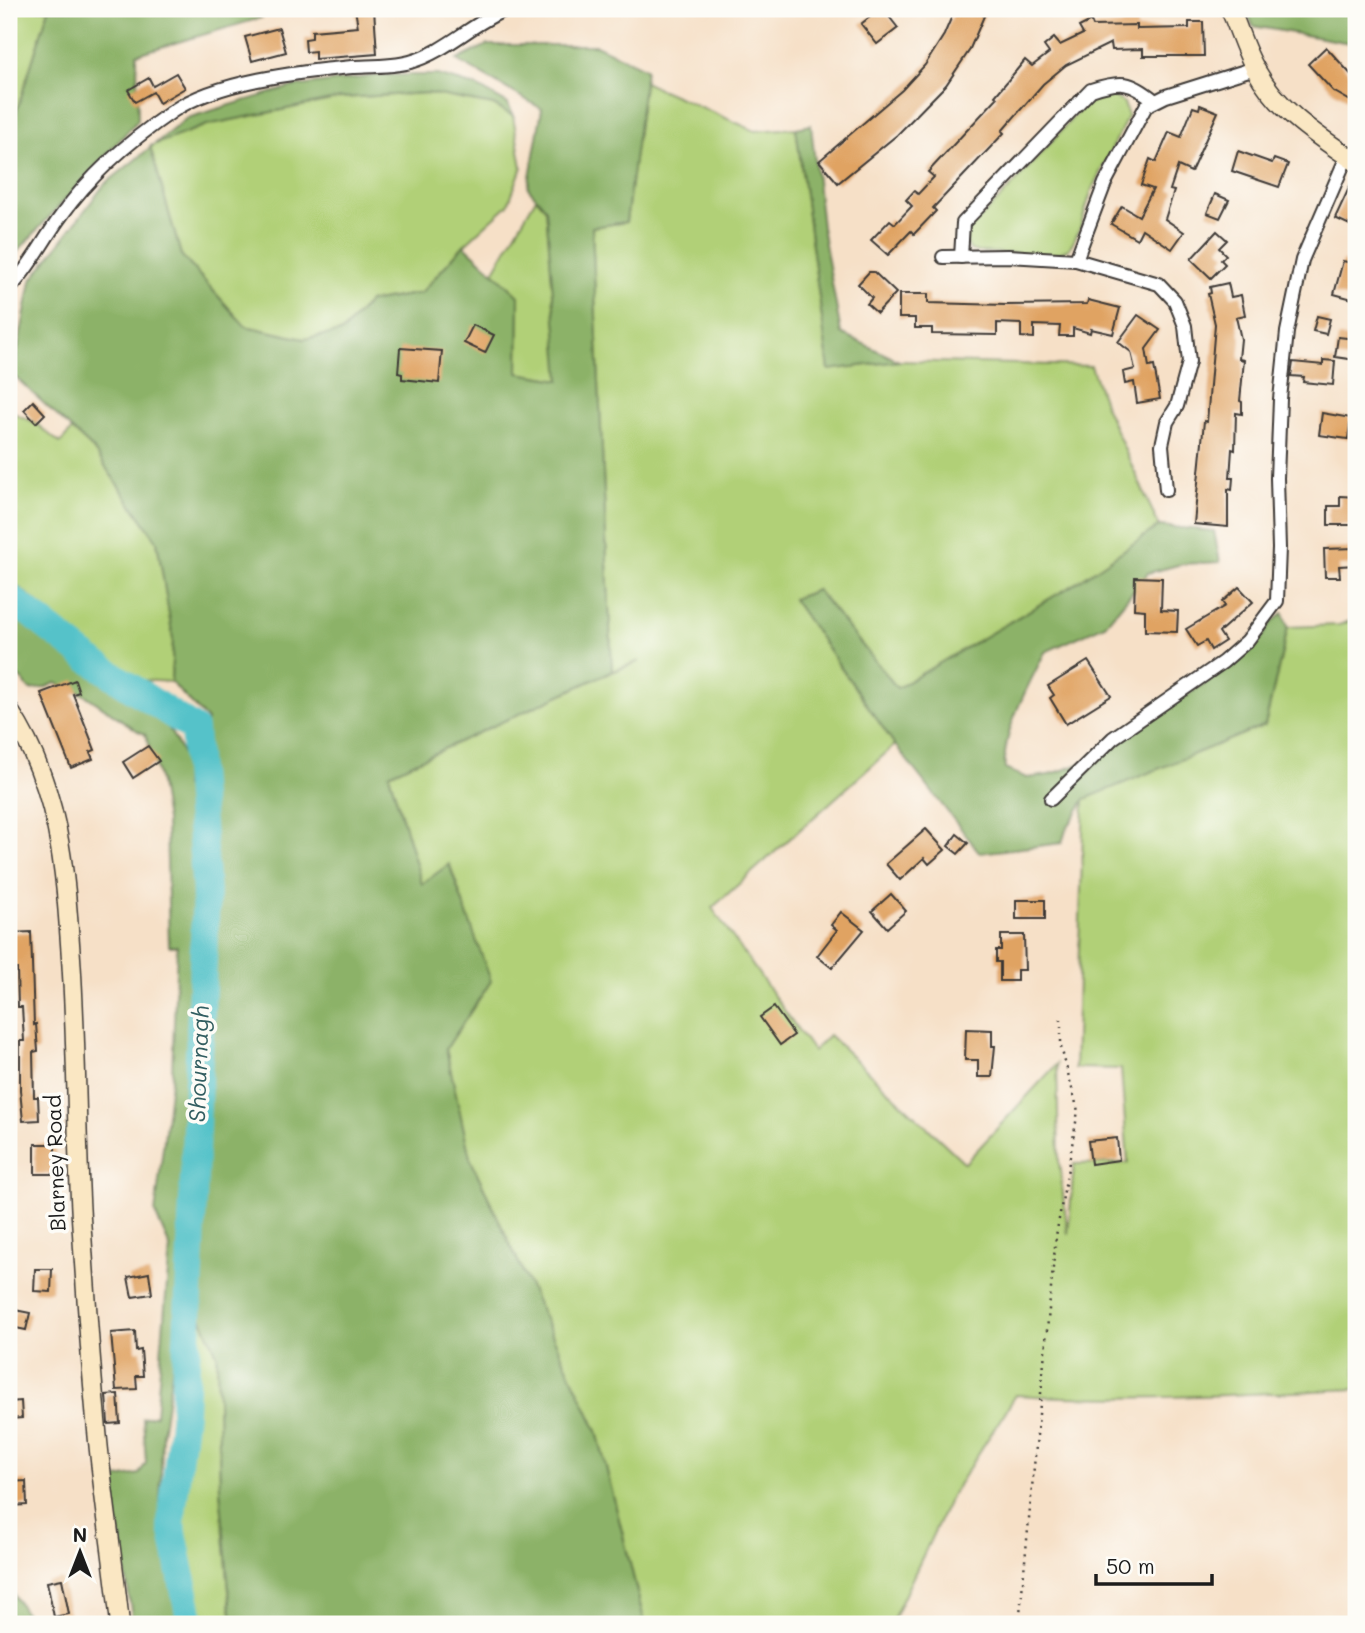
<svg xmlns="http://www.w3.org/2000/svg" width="1365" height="1633" font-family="Mali,sans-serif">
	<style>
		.green { fill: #b1d077; stroke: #66764a; stroke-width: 2 }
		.forest { fill: #8cb268; stroke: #546742; stroke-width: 2 }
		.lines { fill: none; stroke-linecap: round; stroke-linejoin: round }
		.river { stroke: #54c2c9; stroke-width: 28 }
		.building { fill: #e0a362 }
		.street-casing { stroke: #3d3936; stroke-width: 16 }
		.secondary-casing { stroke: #3d3936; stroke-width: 21 }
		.path { stroke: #3d3936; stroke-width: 2.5; stroke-dasharray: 2 5; stroke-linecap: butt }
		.street { stroke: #fff; stroke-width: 12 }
		.secondary { stroke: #fae7c3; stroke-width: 18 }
		.labels { text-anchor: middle; stroke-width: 7; stroke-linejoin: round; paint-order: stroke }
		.street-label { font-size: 21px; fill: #1c1c1c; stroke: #fdfcf7 }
		.water-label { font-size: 23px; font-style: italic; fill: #325e61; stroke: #fdfcf7 }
	</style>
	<rect width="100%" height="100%" fill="#fdfcf7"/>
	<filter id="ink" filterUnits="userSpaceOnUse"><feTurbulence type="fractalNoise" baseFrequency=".0143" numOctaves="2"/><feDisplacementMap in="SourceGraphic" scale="14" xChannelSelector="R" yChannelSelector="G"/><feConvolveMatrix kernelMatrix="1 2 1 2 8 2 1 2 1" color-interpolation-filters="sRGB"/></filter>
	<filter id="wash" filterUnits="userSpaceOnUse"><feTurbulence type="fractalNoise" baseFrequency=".00686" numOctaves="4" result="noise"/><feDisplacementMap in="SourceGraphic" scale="28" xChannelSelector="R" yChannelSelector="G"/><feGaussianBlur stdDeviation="1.57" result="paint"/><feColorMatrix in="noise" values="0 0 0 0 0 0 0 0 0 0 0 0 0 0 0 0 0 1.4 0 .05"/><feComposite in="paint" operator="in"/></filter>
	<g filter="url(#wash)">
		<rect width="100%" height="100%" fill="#f6e0c7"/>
		<g class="green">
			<polygon points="9,9 49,9 9,135"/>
			<path d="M 644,82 L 755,131 L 796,128 L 829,370 L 899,361 L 1091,366 L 1105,406 L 1159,526 L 1073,585 L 897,688 L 817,590 L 793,599 L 895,745 L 712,908 L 813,1051 L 829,1035 L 965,1163 L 1057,1064 L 1059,1162 L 1068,1235 L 1074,1164 L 1128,1163 L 1121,1069 L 1075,1068 L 1084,799 L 1265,725 L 1288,627 L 1339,625 L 1356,619 L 1356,1389 C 1243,1394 1130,1402 1016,1395 L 951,1496 L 891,1624 L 645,1624 L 597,1431 L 470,1158 L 446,1049 L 490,980 L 450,865 L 422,885 L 389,774 L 590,681 L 640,661 L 612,671 L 592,227 L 626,222 Z"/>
			<polygon points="428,93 493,105 513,116 522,167 508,205 464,245 421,293 369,302 342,332 304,339 245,326 181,255 150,146 207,125 341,98"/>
			<polygon points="1113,96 1124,103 1128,116 1092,189 1079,231 1069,249 1054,255 977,252 970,250 966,242 965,234 1013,185 1082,107 1097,98"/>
			<polygon points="536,198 546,209 561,380 518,373 519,297 493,272"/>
			<polygon points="9,411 34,422 60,443 72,430 93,449 157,541 173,639 171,682 139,680 81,639 9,579"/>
			<polygon points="197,1308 217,1354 220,1489 232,1624 200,1624 182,1527"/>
		</g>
		<g class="forest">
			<polygon points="49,9 247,9 261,18 137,54 138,120 9,261 9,135"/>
			<polygon points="1246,9 1356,9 1356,44 1253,26"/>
			<polygon points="487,45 596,45 646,69 626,222 592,227 612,671 389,774 422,884 449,864 491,981 446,1049 470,1158 597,1431 645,1624 232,1624 220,1489 217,1354 186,1283 162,1434 160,1507 185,1624 133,1624 112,1479 139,1474 146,1463 143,1418 156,1415 170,1247 155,1213 172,1073 177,946 169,946 166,820 159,778 145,734 138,731 85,695 56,683 44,688 30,690 9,665 9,606 167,725 186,760 184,788 207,720 171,682 173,639 157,541 93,449 13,375 31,281 104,185 187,118 291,87 381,75 438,75 478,87 508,104 513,116 493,105 428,93 341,98 207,125 150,146 181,255 245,326 304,339 342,332 369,302 421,293 464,245 519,296 518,373 560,380 546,209 528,188 542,109 457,60"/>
			<polygon points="811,125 822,227 841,333 899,361 829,370 796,128"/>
			<path d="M 1159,526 L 1214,531 L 1220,562 L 1182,564 L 1148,573 L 1105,625 L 1045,652 C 1029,685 1001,732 1005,769 L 1027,778 L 1049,775 L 1102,756 L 1164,710 L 1234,664 L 1264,635 L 1271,623 L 1283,613 L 1288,627 L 1265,725 L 1085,799 L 1066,830 L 1062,843 L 980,853 L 895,745 L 793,599 L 817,590 L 897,688 L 1073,585 Z"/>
			<polygon points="9,1587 32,1624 9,1624"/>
		</g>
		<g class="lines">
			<polyline class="river" points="9,597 90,660 194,729 206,893 184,1413 171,1522 191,1624"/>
		</g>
		<g id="blocks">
			<g class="building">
				<polygon points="355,9 374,9 377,54 315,59 315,51 306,52 305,39 312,38 312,31 358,27"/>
				<polygon points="880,9 883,9 898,28 877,44 861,24"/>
				<polygon points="955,9 987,9 969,51 946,85 897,135 838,183 819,161 902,90 925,65 944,35"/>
				<polygon points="1091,21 1093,26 1137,25 1137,29 1189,28 1189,22 1203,22 1204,56 1143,56 1143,49 1112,50 1111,43 1066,65 1043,84 1002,131 1004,133 933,208 936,211 914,234 911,231 888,255 871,240 890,220 895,224 912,206 906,200 914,191 918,194 934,177 928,172 997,98 995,96 1025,60 1032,66 1049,53 1044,46 1054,38 1060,45 1083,34 1079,27"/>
				<polygon points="279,28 286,52 252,61 245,37"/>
				<polygon points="1326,47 1356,80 1356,104 1333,91 1308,64"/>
				<polygon points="176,73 185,88 159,103 153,92 135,102 128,90 149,78 153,86"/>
				<polygon points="1200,105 1218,112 1191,172 1178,166 1170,190 1174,191 1165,219 1184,232 1172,249 1142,229 1137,239 1111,224 1122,206 1139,216 1153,189 1141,185 1150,159 1156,162 1169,132 1181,137 1193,107 1199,109"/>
				<polygon points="1238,151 1272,163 1274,159 1288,164 1279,187 1232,171"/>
				<polygon points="1356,173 1356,228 1335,218"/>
				<polygon points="1215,194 1229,200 1220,218 1207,213"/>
				<polygon points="1217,231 1227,240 1219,248 1226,255 1221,260 1225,264 1211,278 1191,259"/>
				<polygon points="1343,261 1356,264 1356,300 1334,294"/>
				<polygon points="869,272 874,272 896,293 877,313 867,304 872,298 858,284"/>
				<polygon points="1228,283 1231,297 1241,295 1245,315 1236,317 1241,339 1239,359 1244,360 1240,401 1242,402 1242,414 1236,413 1235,450 1232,449 1230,478 1233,478 1232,490 1228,489 1228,527 1194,524 1204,421 1207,422 1215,324 1208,294 1211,293 1210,287"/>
				<polygon points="899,294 928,294 928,303 1006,305 1087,304 1088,300 1120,308 1113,334 1091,329 1090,333 1073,328 1073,336 1059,336 1060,326 1034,325 1034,338 1021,337 1021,324 997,323 997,335 932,334 932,328 915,328 915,318 899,318"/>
				<polygon points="1138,315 1160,330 1146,349 1149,367 1154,366 1160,399 1137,403 1134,382 1125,384 1123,372 1135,369 1131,352 1118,342"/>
				<polygon points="1317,316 1330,319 1326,334 1313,331"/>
				<polygon points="473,325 494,335 485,353 464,343"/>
				<polygon points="1338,337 1356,339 1356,360 1335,357"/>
				<polygon points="400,348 442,351 439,383 402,379 402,374 398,373"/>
				<polygon points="1323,360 1335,361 1333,385 1303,382 1304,377 1291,376 1293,362 1323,365"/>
				<polygon points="33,401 45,414 36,423 24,410"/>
				<polygon points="1322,413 1351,418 1348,439 1319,435"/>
				<polygon points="1340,496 1356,497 1356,525 1328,525 1328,506 1340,506"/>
				<polygon points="1356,548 1356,565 1339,566 1340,577 1325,577 1324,549"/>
				<polygon points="1135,577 1162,578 1161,610 1178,611 1177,632 1145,631 1145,610 1134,609"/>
				<polygon points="1239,587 1253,602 1219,632 1225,641 1211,650 1206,641 1197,646 1186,629 1225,606 1222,602"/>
				<polygon points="1088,661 1111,696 1066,724 1050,698 1054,695 1048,686"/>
				<polygon points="75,680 79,692 73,694 95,750 90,752 93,759 71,768 41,693"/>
				<polygon points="148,746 159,761 133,778 123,762"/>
				<polygon points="926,829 945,850 929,864 924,858 900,880 886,864"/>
				<polygon points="957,834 968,843 958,854 948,846"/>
				<polygon points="891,894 906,911 887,928 872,911"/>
				<rect x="1016" y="900" width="29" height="19"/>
				<polygon points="841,912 864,930 832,968 817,956 837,930 831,925"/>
				<polygon points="31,932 34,1025 36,1024 38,1051 33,1052 34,1097 38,1097 39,1120 23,1121 20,1090 20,1041 24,1041 22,1007 18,1007 17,969 12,969 10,933"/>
				<polygon points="1001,935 1024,935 1025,970 1017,970 1017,981 1000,981 1000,962 996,962 996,950 1001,950"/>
				<polygon points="774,1007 794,1035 780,1045 760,1017"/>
				<polygon points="966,1029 992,1030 992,1046 995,1046 992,1077 978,1077 978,1060 965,1060"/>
				<polygon points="1117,1138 1119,1160 1091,1164 1088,1141"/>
				<rect x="35" y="1144" width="20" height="30"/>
				<polygon points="35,1269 52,1269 51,1292 34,1291"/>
				<polygon points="149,1273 152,1294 132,1297 128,1277"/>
				<polygon points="15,1310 30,1313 26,1330 11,1327"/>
				<polygon points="135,1331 136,1351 141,1350 143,1376 136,1376 137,1389 116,1390 111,1333"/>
				<polygon points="118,1394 120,1423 108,1424 106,1395"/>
				<polygon points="21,1401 22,1418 9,1419 9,1402"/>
				<polygon points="26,1481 27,1505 9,1506 9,1482"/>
				<polygon points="62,1579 69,1614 54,1617 47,1582"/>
			</g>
		</g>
	</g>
	<g filter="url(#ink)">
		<use href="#blocks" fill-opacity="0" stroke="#3d3936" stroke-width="2"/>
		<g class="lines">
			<defs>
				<g id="street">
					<polyline points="943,257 1008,256 1076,260"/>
					<path d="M 961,257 L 963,223 L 1091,90 C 1121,80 1131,81 1155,101"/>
					<path d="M 9,289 C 29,269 44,239 61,216 C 90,175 132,139 173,111 C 217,81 299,72 352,67 C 370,66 392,67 410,62 C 446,52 473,22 507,9"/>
					<polyline points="1166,490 1162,445 1167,422 1177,406 1189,362 1185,326 1175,301 1159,284 1076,260 1105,183 1146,106 1166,96 1255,68"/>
					<polyline points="1051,799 1113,738 1223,662 1247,641 1277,601 1279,548 1277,478 1280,399 1287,332 1302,260 1347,156"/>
				</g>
				<g id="secondary">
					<path d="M 1230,9 C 1239,29 1245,51 1256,70 C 1279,112 1318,136 1356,162"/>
					<path d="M 9,710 C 60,787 65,869 71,958 C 77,1045 76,1131 81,1218 C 86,1295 91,1373 99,1451 C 105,1509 114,1566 120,1624"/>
				</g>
			</defs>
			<use href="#street" class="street-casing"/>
			<use href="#secondary" class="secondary-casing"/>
			<polyline class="path" points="1019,1624 1056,1236 1078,1111 1061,1047 1061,1016"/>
			<use href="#street" class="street"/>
			<use href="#secondary" class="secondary"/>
		</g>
	</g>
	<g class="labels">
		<g class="street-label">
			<text transform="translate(56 1163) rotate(-92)" y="7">Blarney Road</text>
		</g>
		<g class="water-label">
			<text transform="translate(199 1064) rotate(-88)" y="8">Shournagh</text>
		</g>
	</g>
	<rect width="1365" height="1633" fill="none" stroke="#fdfcf7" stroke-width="35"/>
	<g transform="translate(80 1552)" stroke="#fdfcf7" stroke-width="5" paint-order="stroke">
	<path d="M0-5L12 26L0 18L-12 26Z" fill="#1c1c1c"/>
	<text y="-10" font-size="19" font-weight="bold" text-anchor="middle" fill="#1c1c1c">N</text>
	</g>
	<path d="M1096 1574v10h116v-10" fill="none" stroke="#1c1c1c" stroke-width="3.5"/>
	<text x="1106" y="1574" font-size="21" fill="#1c1c1c" stroke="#fdfcf7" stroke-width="5" paint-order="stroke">50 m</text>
</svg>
